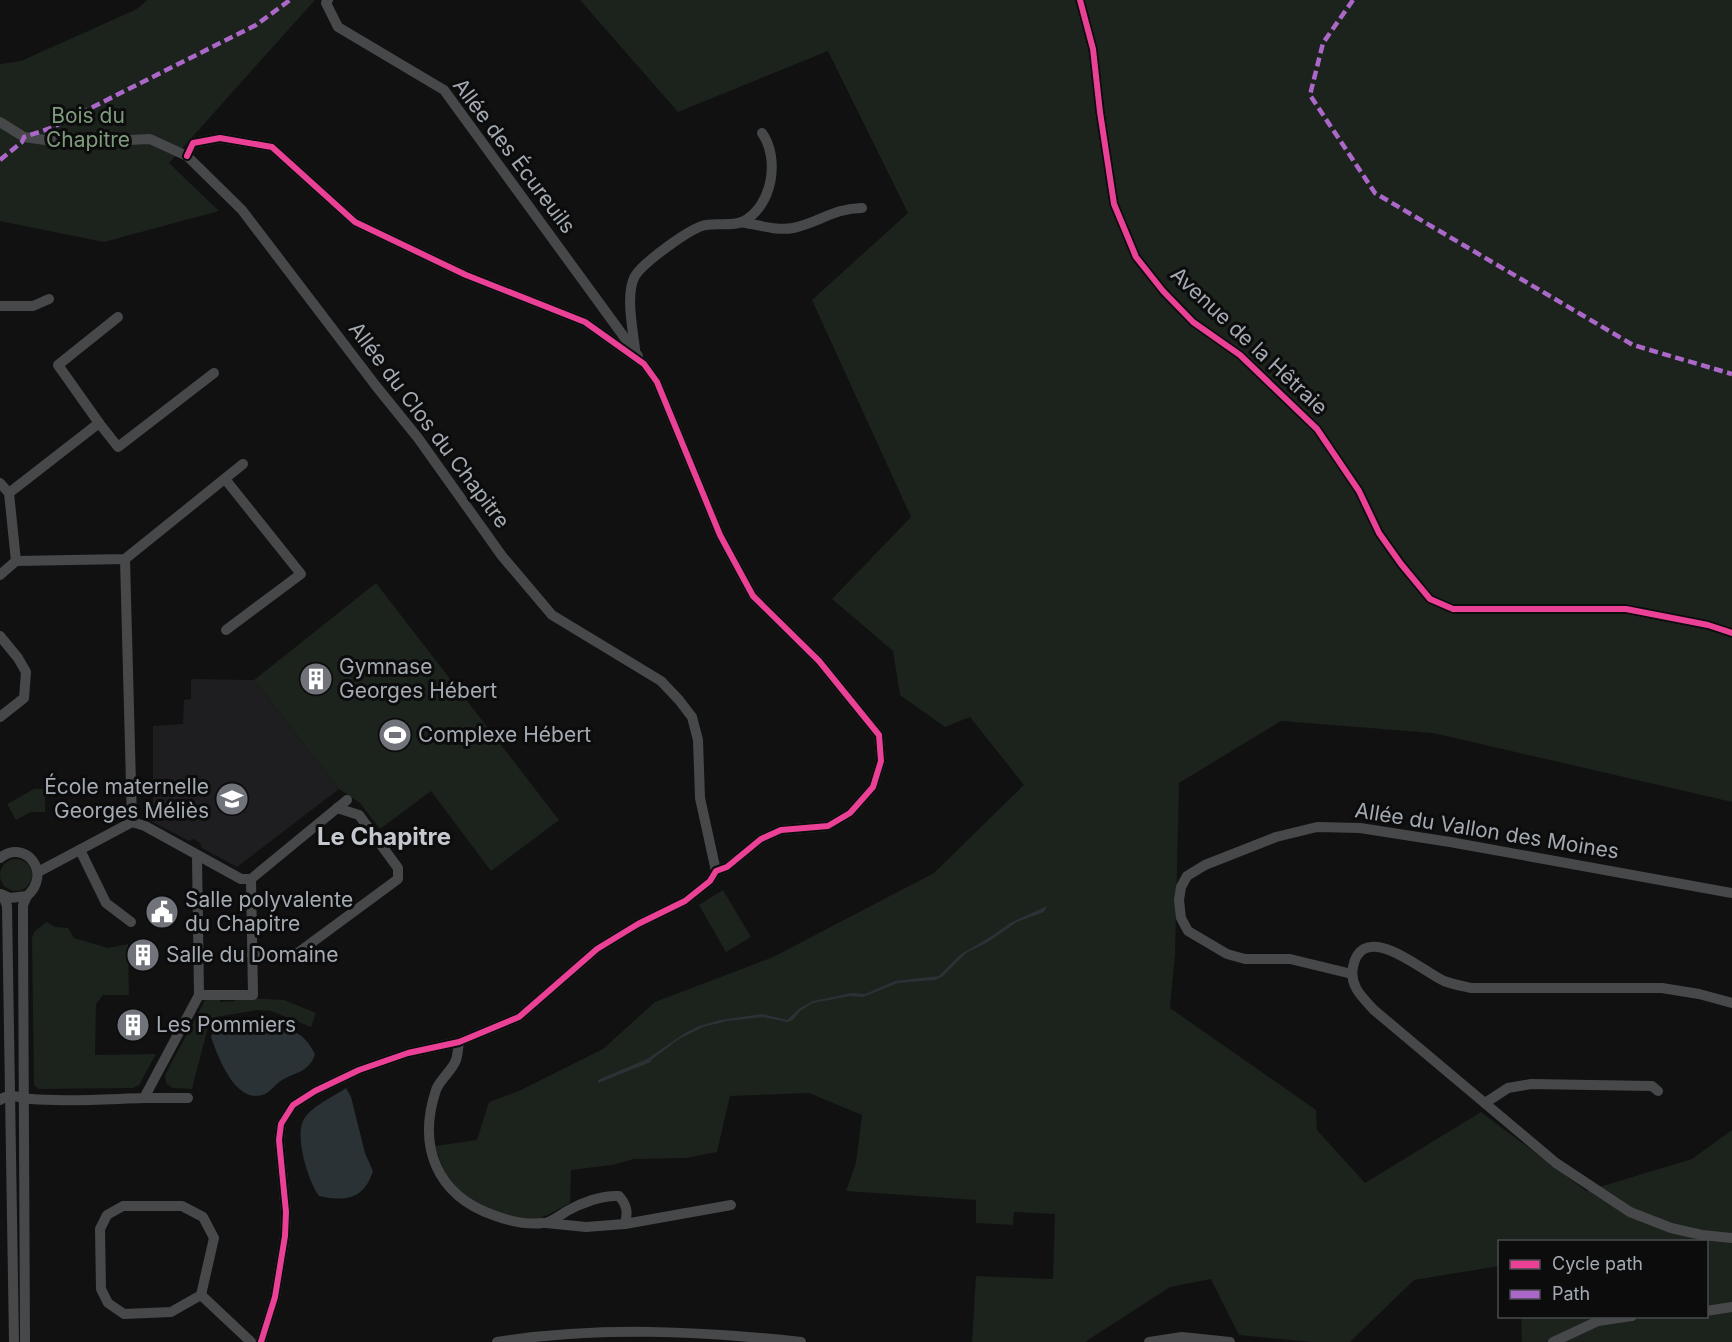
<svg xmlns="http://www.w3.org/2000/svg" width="1732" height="1342" font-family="Inter,sans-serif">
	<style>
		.built { fill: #1e1e20 }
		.green { fill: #1c221c }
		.water { fill: #2a3236 }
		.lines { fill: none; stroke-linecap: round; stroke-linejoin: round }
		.minor { stroke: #46484a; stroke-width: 10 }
		.quiet { stroke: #ac68c9; stroke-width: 4.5; stroke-dasharray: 9 4.5; stroke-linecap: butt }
		.cycleway-casing { stroke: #0c0c0d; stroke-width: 10 }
		.cycleway { stroke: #ea4096; stroke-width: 6 }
		.labels { text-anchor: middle; stroke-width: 6; stroke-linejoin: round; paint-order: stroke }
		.park-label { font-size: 21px; fill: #7e9b7c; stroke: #0c0c0d }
		.street-label { font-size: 21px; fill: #a3aab2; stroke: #0c0c0d }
		.poi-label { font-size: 21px; fill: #a3aab2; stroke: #0c0c0d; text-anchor: start }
		.quarter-label { font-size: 24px; font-weight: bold; fill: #c4c8ce; stroke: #0c0c0d }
	</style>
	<rect width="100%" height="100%" fill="#111112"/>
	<polygon class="built" points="191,679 254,680 339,789 237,867 202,848 200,843 194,839 189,841 153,822 153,726 183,724 184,700 191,699"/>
	<g class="green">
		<polygon points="147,0 315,0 169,163 219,211 104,242 0,221 0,64 21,61 137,9"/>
		<path d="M 580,0 L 1732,0 L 1732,802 L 1433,733 L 1281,721 L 1179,783 L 1175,954 L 1170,1008 L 1316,1110 L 1317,1130 L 1365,1183 L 1481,1112 L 1586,1191 L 1692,1159 L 1732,1130 L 1732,1342 L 1522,1342 L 1521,1317 L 1706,1316 L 1706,1242 L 1500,1242 L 1499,1266 L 1414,1280 L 1350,1342 L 1312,1342 L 1239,1335 L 1211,1279 L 1170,1287 L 1085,1342 L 972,1342 L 976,1276 L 1053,1279 L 1055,1214 L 1014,1212 L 1013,1225 L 976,1223 L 976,1200 L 846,1191 L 856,1163 L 862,1115 L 809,1093 L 730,1096 L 717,1152 L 686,1158 L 634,1159 L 612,1165 L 571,1170 L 570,1203 C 559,1208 547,1217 536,1219 C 512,1223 468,1202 453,1184 C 444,1174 439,1158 435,1146 L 477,1140 L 489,1102 L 521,1090 L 603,1049 L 655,1002 L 773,957 L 934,873 L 1024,785 L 970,717 L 945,727 L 900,695 L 893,651 L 832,599 L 911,517 L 812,300 L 908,213 L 828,51 L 678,112 Z"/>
		<polygon points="376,583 559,820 491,871 431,791 380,829 360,803 339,789 254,680"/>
		<polygon points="34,789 45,789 45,812 31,812 16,820 7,804"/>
		<circle cx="16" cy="875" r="16"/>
		<polygon points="723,890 751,937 726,952 699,905"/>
		<polygon points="46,922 56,927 68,928 74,938 108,948 128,944 129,995 103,995 96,1004 95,1055 156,1054 139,1085 133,1088 39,1089 34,1085 32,938 34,932"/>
		<polygon points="235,997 284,1000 316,1013 311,1027 271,1011 258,1010 216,1017 208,1027 192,1089 172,1088 166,1083 165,1075 205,1000 220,999 220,1002 235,1001"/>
	</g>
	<g class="water">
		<polygon points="1047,906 1044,912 1017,922 988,942 966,953 942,977 935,980 898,983 863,997 850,996 813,1003 800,1011 793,1020 787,1022 763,1017 727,1021 703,1027 679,1039 651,1060 651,1062 598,1083 598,1080 647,1059 685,1033 699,1026 720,1020 762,1014 787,1020 800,1008 813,1001 852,993 865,994 895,981 939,976 961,954 992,936 1010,923"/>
		<path d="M 232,1023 C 240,1025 248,1029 255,1029 C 285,1032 299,1023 315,1054 C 310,1071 297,1072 284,1079 C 275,1083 271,1093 262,1095 C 235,1103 218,1057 211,1037 C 214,1027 223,1024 232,1023 Z"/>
		<path d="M 346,1088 L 351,1097 L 365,1153 L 373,1171 C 364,1199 346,1202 319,1196 C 308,1181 294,1135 304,1119 C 312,1106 333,1097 346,1088 Z"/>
	</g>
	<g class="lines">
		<g class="minor">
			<polyline points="328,0 326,3 338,27 444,90 638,356"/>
			<polyline points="1080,0 1093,49 1100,112 1114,204 1136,257 1163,291 1193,322 1240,355 1317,429 1359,491 1379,533 1401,564 1430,599 1453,609 1626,609 1708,625 1732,633"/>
			<polyline points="0,122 24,137 66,143 150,139 187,156 242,210 376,386 418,438 502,556 552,615 661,681 679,700 692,717 698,740 700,798 716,871"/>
			<polyline points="187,156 193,143 220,138 272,147 355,222 466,275 585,322 644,364 657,382 720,535 753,596 819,661 879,735 881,761 873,787 850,813 828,826 781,830 761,839 727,867 716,871 710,881 685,901 638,924 597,949 519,1017 459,1042 408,1053 359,1070 315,1091 293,1105 281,1124 279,1140 286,1212 285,1236 275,1297 261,1342"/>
			<path d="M 741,222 C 758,225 777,231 793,228 C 818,223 834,208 862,208"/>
			<polyline points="0,306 33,306 49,299"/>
			<path d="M 635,349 C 633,330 625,294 635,276 C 643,263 691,227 706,225 C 717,223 732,226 742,222 C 773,207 780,158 762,133"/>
			<polyline points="99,423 118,447 214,373"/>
			<polyline points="225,479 301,574 226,630"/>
			<polyline points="0,483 9,493 16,561"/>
			<polyline points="9,493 99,423 58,365 118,317"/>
			<polyline points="0,575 16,561 125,559 243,464"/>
			<polyline points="0,636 18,658 26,672 24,698 0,717"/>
			<polyline points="132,822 145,826 241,879 251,879 347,800"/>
			<polyline points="80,850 106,903 131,922"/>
			<path d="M 0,858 C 25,838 53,873 27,896 L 10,898 L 1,894"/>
			<polyline points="38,872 132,822 125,559"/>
			<polyline points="3,895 7,906 14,1342"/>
			<polyline points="252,955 287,955 299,952 398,879 398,868 359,815 337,808"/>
			<polyline points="1352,974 1290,959 1245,959 1227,954 1188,931 1181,918 1179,900 1181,887 1187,876 1205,865 1276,837 1317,827 1360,828 1450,842 1732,893"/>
			<polyline points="199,995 253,995 251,879"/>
			<path d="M 1732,1003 L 1699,994 L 1662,988 L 1471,988 C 1462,986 1452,984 1444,981 C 1423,972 1363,918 1353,967 C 1349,986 1363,998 1374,1010 L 1556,1163 L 1630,1212 L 1671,1228 L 1702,1235 L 1732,1238"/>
			<path d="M 459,1042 C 458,1047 458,1054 456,1060 C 452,1071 440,1079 436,1090 C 417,1147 437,1195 493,1215 C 509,1221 526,1225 543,1223 C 551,1223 560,1215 567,1211 C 581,1203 602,1195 619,1196 C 627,1205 628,1212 625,1224 L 731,1205"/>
			<polyline points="144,1098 188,1098"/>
			<path d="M 0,1100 C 9,1092 21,1098 31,1099 C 66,1102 109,1099 144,1098 L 199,995 L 197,856"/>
			<polyline points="1485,1103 1508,1088 1531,1084 1652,1086 1658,1091"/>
			<polygon points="123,1206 182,1206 203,1217 214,1238 201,1295 171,1312 124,1314 108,1303 101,1289 100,1229 107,1215"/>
			<polyline points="546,1223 586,1227 625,1224"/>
			<polyline points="201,1295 251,1342"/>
			<polyline points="1706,1311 1732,1307"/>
			<polyline points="25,1342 23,928 23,905 27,896"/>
			<path d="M 497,1342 C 598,1326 700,1331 801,1342"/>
			<polyline points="1149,1342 1182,1337 1230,1342"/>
			<polyline points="1553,1342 1598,1321 1632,1316"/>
		</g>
		<g class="quiet">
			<polyline points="1353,0 1323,43 1310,95 1375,193 1633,345 1732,374"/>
			<polyline points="0,160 22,142 24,137 51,128 256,25 290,0"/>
		</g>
		<defs>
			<g id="cycleway">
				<polyline points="1080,0 1093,49 1100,112 1114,204 1136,257 1163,291 1193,322 1240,355 1317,429 1359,491 1379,533 1401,564 1430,599 1453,609 1626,609 1708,625 1732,633"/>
				<polyline points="187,156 193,143 220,138 272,147 355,222 466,275 585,322 644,364 657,382 720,535 753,596 819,661 879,735 881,761 873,787 850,813 828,826 781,830 761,839 727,867 716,871 710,881 685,901 638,924 597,949 519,1017 459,1042 408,1053 359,1070 315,1091 293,1105 281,1124 279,1140 286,1212 285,1236 275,1297 261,1342"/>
			</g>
		</defs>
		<use href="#cycleway" class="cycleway-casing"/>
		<use href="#cycleway" class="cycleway"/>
	</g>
	<defs>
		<symbol id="building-disc" viewBox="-11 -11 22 22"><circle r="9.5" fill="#70747a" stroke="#0c0c0d"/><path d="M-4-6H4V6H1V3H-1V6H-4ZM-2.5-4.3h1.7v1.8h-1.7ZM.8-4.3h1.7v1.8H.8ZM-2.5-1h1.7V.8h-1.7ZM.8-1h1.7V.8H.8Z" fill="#fff"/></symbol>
		<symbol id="stadium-disc" viewBox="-11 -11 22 22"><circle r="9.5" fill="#70747a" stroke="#0c0c0d"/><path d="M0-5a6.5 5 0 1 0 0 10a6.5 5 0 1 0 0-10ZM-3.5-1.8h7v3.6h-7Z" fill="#fff"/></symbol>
		<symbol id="school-disc" viewBox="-11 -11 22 22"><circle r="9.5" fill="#70747a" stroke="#0c0c0d"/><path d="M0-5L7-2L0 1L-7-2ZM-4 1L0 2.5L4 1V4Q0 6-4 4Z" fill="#fff"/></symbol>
		<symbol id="civic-disc" viewBox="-11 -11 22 22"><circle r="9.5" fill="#70747a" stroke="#0c0c0d"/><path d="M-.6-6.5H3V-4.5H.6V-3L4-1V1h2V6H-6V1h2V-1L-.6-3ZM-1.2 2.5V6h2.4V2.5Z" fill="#fff"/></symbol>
	</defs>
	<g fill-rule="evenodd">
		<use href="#building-disc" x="297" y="660" width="38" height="38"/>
		<use href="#stadium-disc" x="376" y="716" width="38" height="38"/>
		<use href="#school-disc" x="213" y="780" width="38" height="38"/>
		<use href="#civic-disc" x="143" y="893" width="38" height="38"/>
		<use href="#building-disc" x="124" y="936" width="38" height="38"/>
		<use href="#building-disc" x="114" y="1006" width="38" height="38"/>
	</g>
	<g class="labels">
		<g class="park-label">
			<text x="88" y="123">Bois du<tspan x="88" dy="24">Chapitre</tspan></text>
		</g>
		<g class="street-label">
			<text transform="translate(514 156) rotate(53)" y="7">Allée des Écureuils</text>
			<text transform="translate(1249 341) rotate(43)" y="7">Avenue de la Hêtraie</text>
			<text transform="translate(429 425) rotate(53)" y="7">Allée du Clos du Chapitre</text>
			<text transform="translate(1487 831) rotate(9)" y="7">Allée du Vallon des Moines</text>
		</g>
		<g class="poi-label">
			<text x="339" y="674">Gymnase<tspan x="339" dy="24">Georges Hébert</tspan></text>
			<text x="418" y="742">Complexe Hébert</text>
			<text x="209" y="794" text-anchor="end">École maternelle<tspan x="209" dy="24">Georges Méliès</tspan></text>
			<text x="185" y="907">Salle polyvalente<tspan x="185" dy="24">du Chapitre</tspan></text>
			<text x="166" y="962">Salle du Domaine</text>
			<text x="156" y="1032">Les Pommiers</text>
		</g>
		<g class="quarter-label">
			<text x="384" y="845">Le Chapitre</text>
		</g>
	</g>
	<rect x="1498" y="1240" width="210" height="78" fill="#0c0c0d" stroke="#484b4f" stroke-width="1.5"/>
	<rect x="1510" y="1260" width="30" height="9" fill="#ea4096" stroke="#484b4f" stroke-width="1.5"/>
	<text x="1552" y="1270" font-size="18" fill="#a3aab2">Cycle path</text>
	<rect x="1510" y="1290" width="30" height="9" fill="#ac68c9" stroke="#484b4f" stroke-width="1.5"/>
	<text x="1552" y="1300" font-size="18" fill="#a3aab2">Path</text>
</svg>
